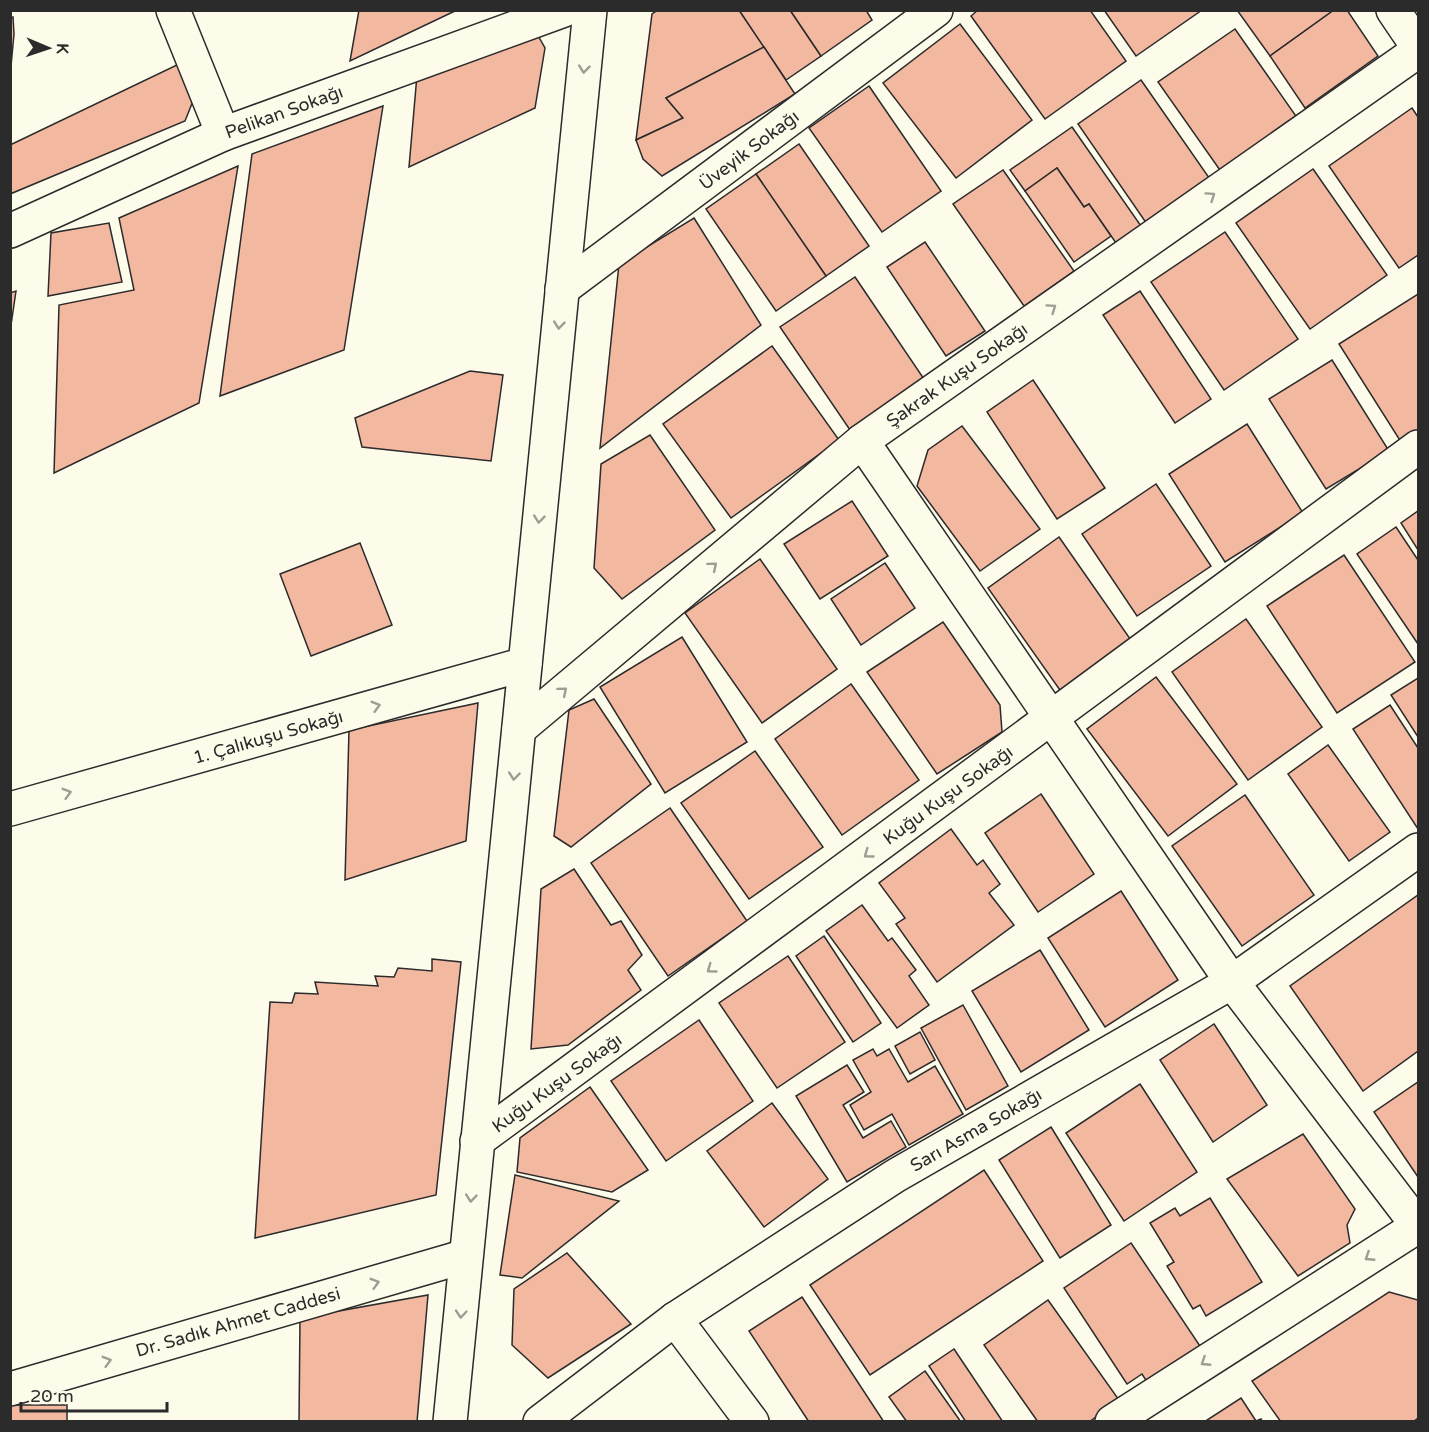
<svg xmlns="http://www.w3.org/2000/svg" width="1429" height="1432" font-family="'Varela Round',sans-serif">
	<style>
		.building { fill: #f2b8a0; stroke: #2b2b2b; stroke-width: 1.5 }
		.lines { fill: none; stroke-linecap: round; stroke-linejoin: round }
		.minor-casing { stroke: #2b2b2b; stroke-width: 36 }
		.tertiary-casing { stroke: #2b2b2b; stroke-width: 36 }
		.minor { stroke: #fdfbea; stroke-width: 33 }
		.tertiary { stroke: #fdfbea; stroke-width: 33 }
		.oneway { stroke: #9e9d94 }
		.labels { text-anchor: middle; stroke-width: 4.5; stroke-linejoin: round; paint-order: stroke }
		.street-label { font-size: 18px; fill: #2b2b2b; stroke: #fdfbea }
	</style>
	<rect width="100%" height="100%" fill="#fdfbea"/>
	<g class="building">
		<polygon points="359,10 457,10 350,61"/>
		<polygon points="658,10 739,10 764,47 666,98 683,118 636,140 652,14"/>
		<polygon points="739,10 790,10 821,56 786,80"/>
		<polygon points="790,10 866,10 872,20 821,56"/>
		<polygon points="978,10 1090,10 1126,61 1045,119 971,16"/>
		<polygon points="1104,10 1202,10 1136,56"/>
		<polygon points="1237,10 1334,10 1270,56"/>
		<polygon points="1334,10 1347,10 1378,56 1305,108 1270,56"/>
		<polygon points="13,17 14,34 10,77 10,18"/>
		<polygon points="960,24 1032,120 956,178 883,83"/>
		<polygon points="1235,29 1298,119 1222,173 1158,82"/>
		<polygon points="536,32 545,48 535,108 409,167 417,75"/>
		<polygon points="764,47 795,94 662,176 643,159 636,140 683,118 666,98"/>
		<polygon points="181,63 195,96 185,121 10,194 10,145"/>
		<polygon points="1141,80 1212,182 1149,227 1078,124"/>
		<polygon points="869,86 941,191 882,232 809,128"/>
		<polygon points="383,106 344,350 220,396 252,154"/>
		<polygon points="1412,108 1418,117 1418,255 1399,268 1329,166"/>
		<polygon points="1072,127 1141,226 1116,243 1089,204 1084,207 1057,168 1025,191 1010,170"/>
		<polygon points="799,144 869,246 826,276 756,174"/>
		<polygon points="238,166 199,403 54,473 59,305 134,290 119,218"/>
		<polygon points="1057,168 1084,207 1089,204 1111,236 1074,262 1025,191"/>
		<polygon points="1313,169 1387,275 1310,329 1236,223"/>
		<polygon points="1003,170 1074,271 1024,306 953,204"/>
		<polygon points="756,174 826,276 776,311 706,209"/>
		<polygon points="694,218 761,325 600,448 619,264"/>
		<polygon points="109,223 122,282 48,296 51,233"/>
		<polygon points="1225,232 1298,339 1224,390 1151,282"/>
		<polygon points="925,242 985,331 946,356 887,267"/>
		<polygon points="855,277 924,379 850,430 780,327"/>
		<polygon points="16,291 10,332 10,293"/>
		<polygon points="1140,291 1211,399 1175,423 1103,315"/>
		<polygon points="1418,294 1418,431 1401,442 1339,344"/>
		<polygon points="772,346 839,440 731,518 663,424"/>
		<polygon points="1332,360 1389,451 1326,489 1269,399"/>
		<polygon points="470,371 503,375 491,461 362,447 355,418"/>
		<polygon points="1033,380 1105,488 1057,519 987,412"/>
		<polygon points="1247,424 1303,513 1225,562 1169,474"/>
		<polygon points="962,426 1040,529 980,571 917,486 928,450"/>
		<polygon points="650,435 715,530 622,599 594,568 601,464"/>
		<polygon points="1156,484 1211,566 1137,616 1082,534"/>
		<polygon points="852,501 888,556 820,599 784,544"/>
		<polygon points="1418,511 1418,550 1401,523"/>
		<polygon points="1396,527 1418,560 1418,644 1357,554"/>
		<polygon points="1059,537 1133,643 1062,693 988,588"/>
		<polygon points="360,543 392,625 311,656 280,574"/>
		<polygon points="1344,555 1415,662 1337,713 1267,606"/>
		<polygon points="760,559 837,669 762,723 685,613"/>
		<polygon points="885,563 915,608 861,645 831,599"/>
		<polygon points="1246,619 1322,727 1248,780 1172,672"/>
		<polygon points="943,622 1000,705 1002,732 937,774 867,672"/>
		<polygon points="682,637 747,742 665,793 600,687"/>
		<polygon points="1156,677 1237,784 1168,836 1087,729"/>
		<polygon points="1418,678 1418,737 1391,695"/>
		<polygon points="851,684 919,780 842,835 775,739"/>
		<polygon points="594,699 651,784 571,847 554,836 569,710"/>
		<polygon points="478,703 466,841 345,880 349,730"/>
		<polygon points="1390,705 1418,748 1418,829 1353,729"/>
		<polygon points="1328,745 1390,832 1349,861 1288,774"/>
		<polygon points="755,751 823,847 749,899 681,803"/>
		<polygon points="1041,794 1094,874 1038,912 985,833"/>
		<polygon points="1245,795 1314,895 1242,946 1172,846"/>
		<polygon points="670,808 747,921 668,976 591,863"/>
		<polygon points="951,829 977,865 983,860 1000,884 989,893 1014,925 937,982 896,924 905,918 879,883"/>
		<polygon points="574,869 611,925 621,921 642,955 628,970 641,990 568,1045 531,1049 541,889"/>
		<polygon points="1121,891 1178,980 1105,1027 1048,938"/>
		<polygon points="1418,895 1418,1051 1363,1091 1290,986"/>
		<polygon points="862,905 888,941 892,938 916,970 909,976 929,1005 897,1028 826,931"/>
		<polygon points="824,936 881,1023 853,1042 796,956"/>
		<polygon points="1040,950 1089,1030 1021,1072 972,991"/>
		<polygon points="788,956 845,1042 777,1088 719,1003"/>
		<polygon points="432,959 461,962 436,1195 255,1238 270,1002 292,1003 295,993 318,994 315,982 378,986 375,976 394,977 398,968 432,971"/>
		<polygon points="963,1005 1008,1086 966,1110 921,1028"/>
		<polygon points="699,1020 753,1101 666,1161 611,1081"/>
		<polygon points="1214,1024 1267,1105 1213,1142 1160,1060"/>
		<polygon points="920,1032 935,1060 910,1074 895,1046"/>
		<polygon points="873,1049 877,1056 889,1049 908,1082 935,1066 963,1114 909,1145 892,1114 864,1130 850,1105 871,1092 853,1060"/>
		<polygon points="847,1065 864,1092 843,1105 863,1138 891,1121 906,1147 847,1182 796,1096"/>
		<polygon points="1418,1082 1418,1177 1374,1112"/>
		<polygon points="1140,1084 1197,1172 1124,1221 1066,1133"/>
		<polygon points="590,1087 648,1170 612,1192 517,1172 520,1138"/>
		<polygon points="772,1103 828,1179 764,1227 707,1151"/>
		<polygon points="1051,1127 1111,1225 1060,1258 999,1160"/>
		<polygon points="1303,1134 1355,1209 1347,1225 1350,1243 1298,1276 1227,1179"/>
		<polygon points="984,1170 1043,1261 870,1375 810,1285"/>
		<polygon points="515,1175 619,1201 522,1278 500,1275"/>
		<polygon points="1210,1198 1262,1282 1206,1316 1200,1305 1193,1309 1167,1266 1174,1262 1150,1223 1175,1208 1180,1216"/>
		<polygon points="1131,1243 1202,1349 1149,1385 1142,1374 1127,1384 1064,1288"/>
		<polygon points="567,1253 631,1324 548,1378 512,1345 514,1289"/>
		<polygon points="1389,1292 1418,1300 1418,1418 1413,1422 1281,1422 1252,1381"/>
		<polygon points="428,1295 417,1422 299,1422 300,1318"/>
		<polygon points="802,1297 884,1422 809,1422 749,1331"/>
		<polygon points="1048,1300 1119,1400 1089,1422 1038,1422 984,1345"/>
		<polygon points="954,1349 1003,1422 966,1422 929,1366"/>
		<polygon points="925,1371 961,1422 907,1422 889,1397"/>
		<polygon points="1241,1398 1256,1421 1261,1419 1263,1422 1204,1422"/>
		<rect x="10" y="1405" width="57" height="17"/>
	</g>
	<g class="lines">
		<defs>
			<g id="minor">
				<polyline points="173,10 223,134"/>
				<polyline points="1393,10 1418,47"/>
				<polyline points="10,231 223,134 564,10"/>
				<polyline points="562,289 936,10"/>
				<polyline points="862,441 1232,982 1418,1226"/>
				<polyline points="519,729 862,441 1418,51"/>
				<polyline points="10,809 525,664"/>
				<polyline points="477,1141 1418,447"/>
				<polyline points="675,1319 752,1422"/>
				<polyline points="540,1422 675,1319 895,1176 1232,982 1418,850"/>
				<polyline points="1112,1422 1418,1226"/>
			</g>
			<g id="tertiary">
				<polyline points="10,1389 466,1256"/>
				<polyline points="450,1422 590,10"/>
			</g>
		</defs>
		<use href="#minor" class="minor-casing"/>
		<use href="#tertiary" class="tertiary-casing"/>
		<use href="#minor" class="minor"/>
		<use href="#tertiary" class="tertiary"/>
	</g>
	<defs><path id="oneway-chevron" d="M-2-3.5L2.5 0L-2 3.5" fill="none" stroke-width="1.6" stroke-linecap="round" stroke-linejoin="round" transform="scale(1.5)"/></defs>
	<g class="oneway">
		<use href="#oneway-chevron" transform="translate(584 69) rotate(96)"/>
		<use href="#oneway-chevron" transform="translate(1211 196) rotate(-35)"/>
		<use href="#oneway-chevron" transform="translate(1052 308) rotate(-35)"/>
		<use href="#oneway-chevron" transform="translate(559 325) rotate(96)"/>
		<use href="#oneway-chevron" transform="translate(539 519) rotate(96)"/>
		<use href="#oneway-chevron" transform="translate(713 566) rotate(-40)"/>
		<use href="#oneway-chevron" transform="translate(563 691) rotate(-40)"/>
		<use href="#oneway-chevron" transform="translate(376 706) rotate(-16)"/>
		<use href="#oneway-chevron" transform="translate(514 776) rotate(96)"/>
		<use href="#oneway-chevron" transform="translate(67 793) rotate(-16)"/>
		<use href="#oneway-chevron" transform="translate(868 854) rotate(144)"/>
		<use href="#oneway-chevron" transform="translate(711 969) rotate(144)"/>
		<use href="#oneway-chevron" transform="translate(471 1198) rotate(96)"/>
		<use href="#oneway-chevron" transform="translate(1369 1257) rotate(147)"/>
		<use href="#oneway-chevron" transform="translate(375 1283) rotate(-16)"/>
		<use href="#oneway-chevron" transform="translate(461 1314) rotate(95)"/>
		<use href="#oneway-chevron" transform="translate(107 1361) rotate(-16)"/>
		<use href="#oneway-chevron" transform="translate(1205 1362) rotate(147)"/>
	</g>
	<g class="labels">
		<g class="street-label">
			<text transform="translate(284 112) rotate(-20)" y="6">Pelikan Sokağı</text>
			<text transform="translate(749 150) rotate(-37)" y="6">Üveyik Sokağı</text>
			<text transform="translate(957 375) rotate(-35)" y="6">Şakrak Kuşu Sokağı</text>
			<text transform="translate(268 737) rotate(-16)" y="6">1. Çalıkuşu Sokağı</text>
			<text transform="translate(948 795) rotate(-36)" y="6">Kuğu Kuşu Sokağı</text>
			<text transform="translate(557 1083) rotate(-36)" y="6">Kuğu Kuşu Sokağı</text>
			<text transform="translate(976 1130) rotate(-30)" y="6">Sarı Asma Sokağı</text>
			<text transform="translate(238 1322) rotate(-16)" y="6">Dr. Sadık Ahmet Caddesi</text>
		</g>
	</g>
	<rect width="1429" height="1432" fill="none" stroke="#2b2b2b" stroke-width="24"/>
	<g transform="translate(48 48) rotate(92)" stroke="#fdfbea" stroke-width="4.5" paint-order="stroke">
	<path d="M0-4.5L10 22L0 15L-10 22Z" fill="#2b2b2b"/>
	<text y="-9" font-size="16" font-weight="bold" text-anchor="middle" fill="#2b2b2b">K</text>
	</g>
	<path d="M21 1402v9h146v-9" fill="none" stroke="#2b2b2b" stroke-width="3"/>
	<text x="30" y="1402" font-size="18" fill="#2b2b2b" stroke="#fdfbea" stroke-width="4.5" paint-order="stroke">20 m</text>
</svg>
